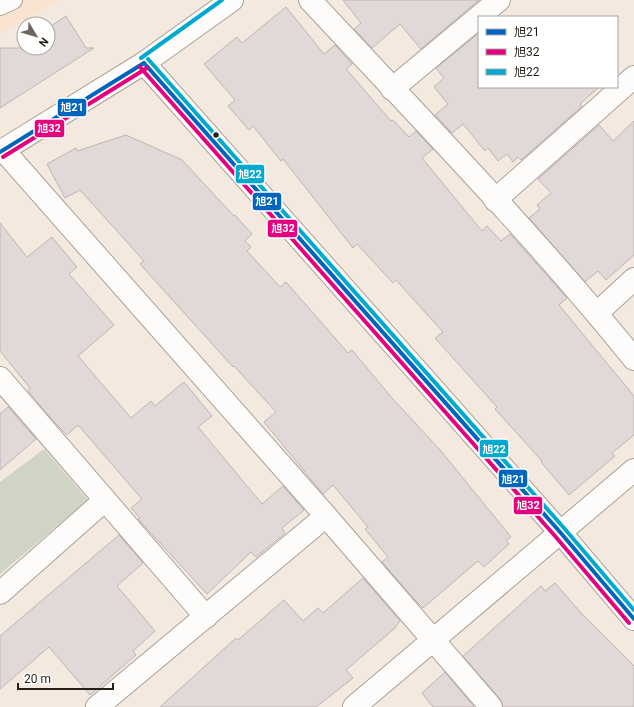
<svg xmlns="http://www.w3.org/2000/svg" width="634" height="707" font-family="Roboto,'Noto Sans JP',sans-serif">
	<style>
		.built { fill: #f8e4d0 }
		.green { fill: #d0d4c4 }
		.building { fill: #e1d8d8; stroke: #beb5b4 }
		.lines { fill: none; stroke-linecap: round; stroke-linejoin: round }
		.lane-casing { stroke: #a9a098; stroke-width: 20 }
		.street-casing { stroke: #a9a098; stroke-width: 24 }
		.secondary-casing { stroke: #a9a098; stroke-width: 24 }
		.lane { stroke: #fdfcfa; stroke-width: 18 }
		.street { stroke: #fdfcfa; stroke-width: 22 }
		.secondary { stroke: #fdfcfa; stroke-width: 22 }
		.bus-1-casing { stroke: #fff; stroke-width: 7 }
		.bus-2-casing { stroke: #fff; stroke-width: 7 }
		.bus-3-casing { stroke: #fff; stroke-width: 7 }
		.bus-1 { stroke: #0065bd; stroke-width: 4 }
		.bus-2 { stroke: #e5007d; stroke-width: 4 }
		.bus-3 { stroke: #00a9ce; stroke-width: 4 }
		.bus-dot { fill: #261f17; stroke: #fff; stroke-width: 1.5 }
		.line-badge { stroke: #fff; stroke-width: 1.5 }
		.badge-label { font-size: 11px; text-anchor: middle; font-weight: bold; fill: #fff }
	</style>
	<rect width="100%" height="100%" fill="#f4e9de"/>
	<polygon class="built" points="0,0 61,0 0,34"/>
	<polygon class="green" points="44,449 88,500 0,574 0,482"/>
	<g class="building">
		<polygon points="343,0 479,0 421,49 400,24 372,48 354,29 361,23"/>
		<polygon points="286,7 324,54 335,45 352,64 346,69 391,121 393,120 409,137 416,131 433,149 422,158 482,231 487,226 501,241 510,234 567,298 559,305 634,396 634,435 612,453 615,456 569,495 541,462 542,461 495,409 497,407 435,338 443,332 396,280 393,283 357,244 353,248 283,159 281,161 253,126 249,130 228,106 235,100 204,64 237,37 242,43"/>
		<polygon points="66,16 86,48 94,48 0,108 0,48 48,48 48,28"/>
		<polygon points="479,33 479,87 599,87 580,104 582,106 521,160 518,157 513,162 507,154 498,161 488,148 485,151 463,124 452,133 435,115 448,104 434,87 444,78 436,68"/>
		<polygon points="634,121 634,255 606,280 598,271 585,282 529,218 540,209 537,205 551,193 538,179 599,125 613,141"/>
		<polygon points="126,135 182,160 234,216 235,215 252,234 245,241 251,247 247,251 280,287 286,282 348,353 352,350 392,398 441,451 511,537 506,540 509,544 484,567 478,561 423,608 416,601 382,562 388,557 365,529 368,527 333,485 323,494 264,422 276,412 234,366 233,367 140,264 144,261 80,190 65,198 47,164 76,148 77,151"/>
		<polygon points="0,223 27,257 52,237 77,267 69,274 114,325 78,356 131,418 151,401 155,406 184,382 212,416 198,427 262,504 283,486 304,510 282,528 285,533 256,557 251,552 207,594 138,519 140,518 131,508 142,499 78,425 67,435 55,423 28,391 30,388 0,351"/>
		<polygon points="8,407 36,439 0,470 0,414"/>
		<polygon points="119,535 143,563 117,586 155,631 133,651 136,655 90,695 49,647 0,689 0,636"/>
		<polygon points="363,578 400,621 395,628 346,670 353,678 316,707 160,707 236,638 238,640 284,600 303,621 318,608 323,613"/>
		<polygon points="555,583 582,614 634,666 634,707 503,707 500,699 463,656 541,586 545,591"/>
		<polygon points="445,672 474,707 433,707 422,693"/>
	</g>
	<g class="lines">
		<defs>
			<polyline id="lane" points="0,6 13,0"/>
			<g id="street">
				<path d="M 310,0 C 420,118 533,234 634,359"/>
				<polyline points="392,89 499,0"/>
				<polyline points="4,151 326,516 491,707"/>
				<polyline points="495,200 634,77"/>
				<polyline points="597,313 634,279"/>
				<polyline points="0,378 206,617"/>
				<polyline points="0,593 105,500"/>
				<polyline points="97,707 326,516"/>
				<polyline points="354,707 634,470"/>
			</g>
			<g id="secondary">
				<polyline points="144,63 560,532 634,619"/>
				<polyline points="0,152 144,63 232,0"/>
			</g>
		</defs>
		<use href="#lane" class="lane-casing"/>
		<use href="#street" class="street-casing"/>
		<use href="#secondary" class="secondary-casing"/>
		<use href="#lane" class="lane"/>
		<use href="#street" class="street"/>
		<use href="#secondary" class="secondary"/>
		<defs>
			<g id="bus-1">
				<polyline points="144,63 560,532 634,619"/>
				<polyline points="0,152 144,63"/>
			</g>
			<g id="bus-2">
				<polyline points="140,67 555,536 629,623"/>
				<polyline points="3,157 147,68"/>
			</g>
			<g id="bus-3">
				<polyline points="141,58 222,0"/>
				<polyline points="148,59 564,528 634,610"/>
			</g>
		</defs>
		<use href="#bus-1" class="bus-1-casing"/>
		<use href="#bus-2" class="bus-2-casing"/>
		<use href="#bus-3" class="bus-3-casing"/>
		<use href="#bus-1" class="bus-1"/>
		<use href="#bus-2" class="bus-2"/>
		<use href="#bus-3" class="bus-3"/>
	</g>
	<circle class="bus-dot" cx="216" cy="135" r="3.5"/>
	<g class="line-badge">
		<rect x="57" y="98" width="30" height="19" rx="4" fill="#0065bd"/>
		<rect x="34" y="119" width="31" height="19" rx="4" fill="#e5007d"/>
		<rect x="235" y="164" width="30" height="20" rx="4" fill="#00a9ce"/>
		<rect x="252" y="192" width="30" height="19" rx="4" fill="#0065bd"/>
		<rect x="267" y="219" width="31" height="19" rx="4" fill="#e5007d"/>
		<rect x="479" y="439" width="30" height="19" rx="4" fill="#00a9ce"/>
		<rect x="498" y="469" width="30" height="19" rx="4" fill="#0065bd"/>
		<rect x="513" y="496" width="30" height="19" rx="4" fill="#e5007d"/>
	</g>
	<g class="badge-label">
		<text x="72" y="111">旭21</text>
		<text x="49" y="132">旭32</text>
		<text x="250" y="178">旭22</text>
		<text x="267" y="205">旭21</text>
		<text x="283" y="232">旭32</text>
		<text x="494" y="453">旭22</text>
		<text x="513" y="483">旭21</text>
		<text x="528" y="509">旭32</text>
	</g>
	<rect x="478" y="16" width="140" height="72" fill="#ffffff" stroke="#a8a5a2"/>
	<rect x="486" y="29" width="20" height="6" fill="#0065bd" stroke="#a8a5a2"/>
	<text x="514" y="36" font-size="12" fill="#261f17">旭21</text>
	<rect x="486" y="49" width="20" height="6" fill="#e5007d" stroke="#a8a5a2"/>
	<text x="514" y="56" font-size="12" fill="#261f17">旭32</text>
	<rect x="486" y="69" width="20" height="6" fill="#00a9ce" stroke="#a8a5a2"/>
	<text x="514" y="76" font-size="12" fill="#261f17">旭22</text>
	<g transform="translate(36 36) rotate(128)"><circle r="19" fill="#ffffff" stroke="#a8a5a2"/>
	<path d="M0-3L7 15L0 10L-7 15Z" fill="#6e665d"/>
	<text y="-6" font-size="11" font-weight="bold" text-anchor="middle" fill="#261f17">N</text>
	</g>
	<path d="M18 683v6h95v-6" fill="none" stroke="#261f17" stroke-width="2"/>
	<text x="24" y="683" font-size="12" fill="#261f17" stroke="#ffffff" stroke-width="3" paint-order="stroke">20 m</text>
</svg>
